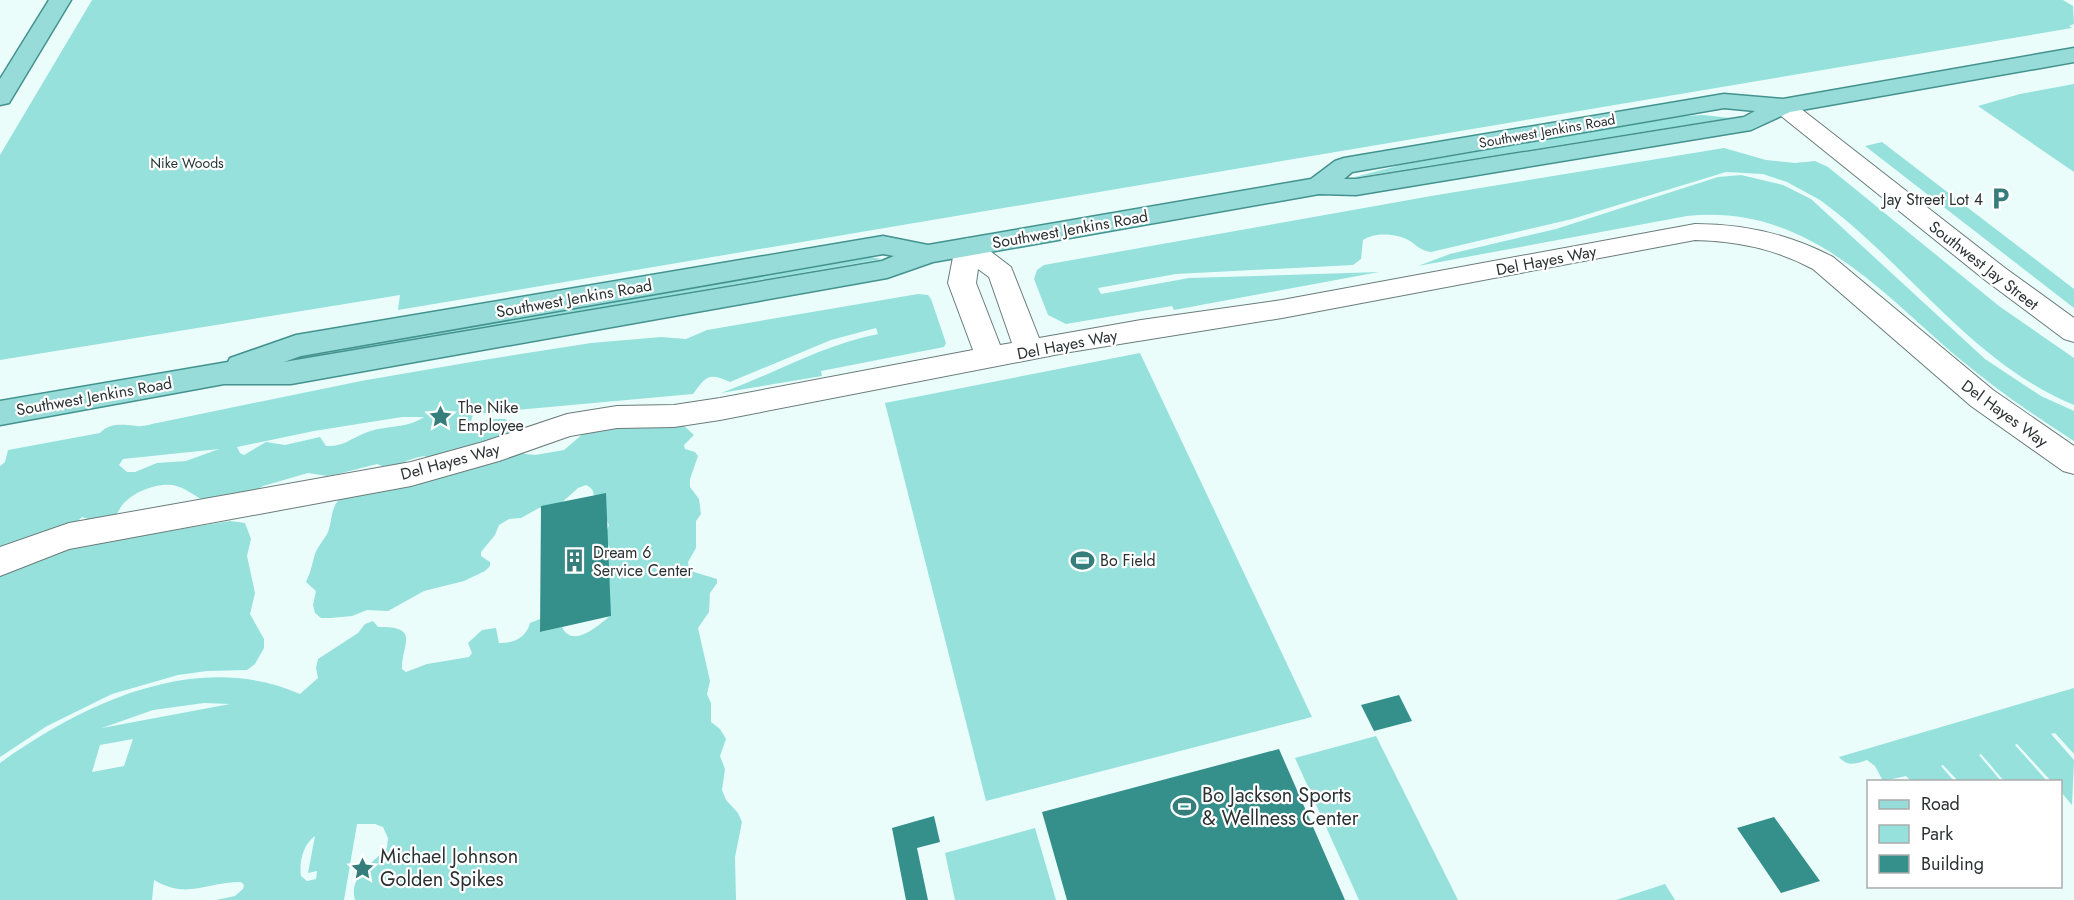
<svg xmlns="http://www.w3.org/2000/svg" width="2074" height="900" font-family="Jost,sans-serif">
	<style>
		.green { fill: #96e1dc; fill-rule: evenodd }
		.building { fill: #35908c }
		.lines { fill: none; stroke-linecap: round; stroke-linejoin: round }
		.minor-casing { stroke: #6b7c7a; stroke-width: 2 }
		.major-casing { stroke: #44928e; stroke-width: 3 }
		.minor { fill: #fff; fill-rule: evenodd }
		.major { fill: #97dcd9; fill-rule: evenodd }
		.labels { text-anchor: middle; stroke-width: 4.5; stroke-linejoin: round; paint-order: stroke }
		.far-street-label { font-size: 14px; fill: #2b3232; stroke: #fff }
		.far-park-label { font-size: 14px; fill: #1e3332; stroke: #fff }
		.poi-label { font-size: 16px; fill: #2b3232; stroke: #fff; text-anchor: start }
		.street-label { font-size: 16px; fill: #2b3232; stroke: #fff }
		.near-poi-label { font-size: 20px; fill: #2b3232; stroke: #fff; text-anchor: start }
	</style>
	<rect width="100%" height="100%" fill="#eafdfb"/>
	<g class="green">
		<polygon points="92,0 2063,0 2073,6 2074,24 2069,26 2072,28 398,310 400,295 0,360 0,155"/>
		<polygon points="2074,84 2074,172 1978,106 2020,94"/>
		<polygon points="1704,115 1730,118 1351,178 1401,165 1683,116"/>
		<polygon points="1882,142 2074,289 2074,308 1865,146"/>
		<path d="M 1724,148 L 1766,160 L 1795,163 L 1815,161 L 1828,167 L 1999,306 L 2074,358 L 2074,405 C 1970,362 1908,264 1820,200 L 1787,182 L 1763,174 L 1726,172 L 1572,219 L 1431,252 C 1422,251 1417,246 1410,241 C 1397,233 1375,232 1363,240 L 1361,259 L 1353,265 L 1176,274 L 1098,288 L 1101,294 L 1189,278 L 1379,272 L 1174,310 L 1172,306 L 1066,324 L 1048,315 L 1034,279 L 1037,270 L 1044,265 L 1437,195 Z"/>
		<path d="M 1741,175 L 1783,185 L 1811,199 L 1985,359 L 2041,396 L 2074,411 L 2074,441 C 2033,415 1993,387 1956,356 C 1876,287 1805,204 1687,216 L 1418,266 L 1450,254 L 1556,229 L 1718,177 Z"/>
		<polygon points="869,257 882,259 296,360 370,343"/>
		<path d="M 918,294 L 928,295 L 931,299 L 946,343 L 944,347 L 821,371 L 822,376 L 721,393 C 774,374 822,345 878,334 L 876,328 L 831,340 L 730,382 C 709,372 706,376 693,394 L 473,414 L 471,422 L 474,423 L 494,419 L 505,419 L 512,424 L 512,430 L 505,439 L 436,460 L 424,456 L 415,458 L 406,461 L 399,467 L 385,467 L 377,464 L 338,474 L 327,476 L 308,473 L 263,486 L 252,492 L 224,497 L 222,496 L 201,499 C 192,494 182,486 172,485 C 156,483 134,492 124,503 C 120,507 118,513 114,518 L 94,521 L 82,517 L 79,520 L 80,524 L 0,555 L 0,466 L 5,462 L 8,450 L 100,433 C 110,422 125,425 137,426 C 143,427 151,424 157,423 L 361,381 L 477,361 L 591,343 L 661,337 L 686,339 L 707,330 ZM 402,417 L 424,417 C 407,429 384,425 365,433 C 350,439 343,447 326,446 L 320,437 L 285,445 L 266,442 L 244,455 L 240,453 L 237,447 L 314,431 ZM 219,449 L 186,461 L 157,463 L 135,472 L 127,472 L 119,465 L 123,459 Z"/>
		<polygon points="1140,353 1312,717 986,801 885,403"/>
		<path d="M 680,422 L 694,435 L 684,445 L 685,449 L 695,452 L 698,456 L 690,479 L 690,487 L 699,499 L 701,514 L 696,521 L 696,548 L 688,562 L 689,568 L 694,572 L 717,579 L 717,583 L 710,593 L 709,612 L 698,628 L 710,681 L 707,694 L 711,703 L 711,722 L 720,729 L 726,739 L 720,756 L 725,769 L 722,790 L 726,800 L 738,813 L 742,822 L 735,857 L 736,900 L 355,900 C 348,877 373,863 387,848 L 388,838 L 383,827 L 375,824 L 357,824 L 344,900 L 216,900 L 235,896 L 243,889 L 244,885 L 241,882 C 205,882 188,900 154,880 L 152,900 L 0,900 L 0,763 C 84,703 197,649 300,694 L 318,678 L 316,668 L 318,659 L 358,633 L 365,624 L 373,621 L 378,627 C 422,626 401,645 402,669 L 406,672 L 427,664 L 469,657 L 472,653 L 468,643 L 482,630 L 496,628 L 499,643 C 514,643 526,638 530,623 L 540,619 L 541,632 L 562,627 C 572,649 598,626 610,616 L 606,577 L 610,548 L 604,537 L 609,525 C 606,517 599,512 596,505 C 592,496 597,490 586,485 L 578,488 L 558,506 L 539,508 L 521,518 L 509,519 L 499,525 L 495,535 L 481,552 L 481,556 L 490,562 L 490,566 L 485,571 L 464,581 L 424,591 L 388,611 L 367,610 L 352,616 L 331,618 L 321,618 L 315,613 L 313,605 L 316,591 L 306,582 C 311,572 312,564 315,554 C 318,546 324,540 328,532 C 333,519 330,506 342,497 L 485,462 L 498,462 L 519,451 L 525,454 L 535,455 L 564,450 L 584,433 L 596,428 ZM 204,703 L 230,704 L 102,728 L 153,710 ZM 133,739 L 124,766 L 92,772 L 100,745 ZM 315,836 L 308,873 L 317,871 L 316,879 L 307,881 L 301,876 C 299,861 303,845 315,836 Z"/>
		<polygon points="230,521 245,523 251,539 247,556 255,593 250,614 264,639 264,648 255,664 247,670 207,671 178,675 112,694 47,726 0,757 0,572 76,546"/>
		<path d="M 2074,688 L 2074,754 L 2055,733 L 2051,734 L 2074,760 L 2072,805 L 2061,792 L 2060,782 L 2051,781 L 2017,744 L 2015,745 L 2047,781 L 2004,781 L 1981,754 L 1979,755 L 2001,781 L 1958,781 L 1943,765 L 1941,766 L 1954,781 L 1911,781 L 1906,776 L 1883,781 L 1875,766 L 1867,760 C 1855,764 1848,767 1839,757 Z"/>
		<polygon points="1376,736 1458,900 1359,900 1295,758"/>
		<polygon points="1035,828 1056,900 955,900 945,853"/>
		<polygon points="1665,884 1675,900 1616,900"/>
	</g>
	<g class="building">
		<polygon points="606,493 611,616 540,632 541,506"/>
		<polygon points="1399,695 1412,721 1374,731 1361,705"/>
		<polygon points="1279,749 1345,900 1067,900 1042,812"/>
		<polygon points="934,816 940,842 917,848 928,900 906,900 892,828"/>
		<polygon points="1774,817 1820,881 1781,893 1737,828"/>
	</g>
	<g class="lines">
		<defs>
			<g id="minor">
				<polygon points="1783,99 1791,101 2005,268 2074,318 2074,342 2064,339 1985,280 1775,111 1771,106 1775,101"/>
				<path d="M 1695,224 C 1744,224 1789,234 1833,257 L 1993,390 L 2074,446 L 2074,474 L 2063,471 L 1971,406 L 1813,269 C 1775,249 1738,241 1695,240 L 1282,318 L 1070,352 L 720,420 L 674,427 L 617,428 L 570,436 L 499,461 L 411,486 L 69,549 L 0,576 L 0,547 L 69,523 L 411,462 L 483,442 L 567,414 L 617,406 L 674,405 L 720,398 L 973,350 L 948,283 L 955,247 L 959,241 L 968,238 L 977,241 L 1011,267 L 1039,338 L 1141,320 L 1282,300 ZM 978,269 L 989,277 L 1012,343 L 1000,345 L 976,283 Z"/>
			</g>
			<g id="major">
				<polygon points="49,0 71,0 12,98 9,103 0,105 0,79"/>
				<path d="M 2074,48 L 2074,62 L 1790,112 L 1751,130 L 1356,195 L 1319,194 L 933,262 L 887,278 L 291,384 L 224,384 L 0,425 L 0,401 L 228,362 L 230,358 L 296,335 L 883,236 L 928,245 L 1311,179 L 1335,161 L 1344,158 L 1724,94 L 1783,99 ZM 1724,108 L 1755,111 L 1744,117 L 1356,179 L 1344,179 L 1352,172 ZM 883,254 L 894,256 L 882,261 L 284,362 L 301,356 Z"/>
			</g>
		</defs>
		<use href="#minor" class="minor-casing"/>
		<use href="#major" class="major-casing"/>
		<use href="#minor" class="minor"/>
		<use href="#major" class="major"/>
	</g>
	<defs>
		<symbol id="parking-bare" viewBox="-9 -9 18 18"><path d="M-3.5-5.5H1a3.5 3.5 0 0 1 0 7H-1V5.5H-3.5ZM-1-3.4V-.6H.8a1.4 1.4 0 0 0 0-2.8Z" fill="#367e7b" stroke="#fff" stroke-width="2.5" paint-order="stroke"/></symbol>
		<symbol id="sight-bare" viewBox="-9 -9 18 18"><path d="M0-6L1.8-2.2L6-1.7L2.9 1.2L3.7 5.4L0 3.3L-3.7 5.4L-2.9 1.2L-6-1.7L-1.8-2.2Z" fill="#367e7b" stroke="#fff" stroke-width="2.5" paint-order="stroke"/></symbol>
		<symbol id="stadium-bare" viewBox="-9 -9 18 18"><path d="M0-5a6.5 5 0 1 0 0 10a6.5 5 0 1 0 0-10ZM-3.5-1.8h7v3.6h-7Z" fill="#367e7b" stroke="#fff" stroke-width="2.5" paint-order="stroke"/></symbol>
		<symbol id="building-bare" viewBox="-9 -9 18 18"><path d="M-4-6H4V6H1V3H-1V6H-4ZM-2.5-4.3h1.7v1.8h-1.7ZM.8-4.3h1.7v1.8H.8ZM-2.5-1h1.7V.8h-1.7ZM.8-1h1.7V.8H.8Z" fill="#367e7b" stroke="#fff" stroke-width="2.5" paint-order="stroke"/></symbol>
	</defs>
	<g fill-rule="evenodd">
		<use href="#parking-bare" x="1984" y="182" width="33" height="33"/>
		<use href="#sight-bare" x="424" y="400" width="33" height="33"/>
		<use href="#stadium-bare" x="1066" y="544" width="33" height="33"/>
		<use href="#building-bare" x="558" y="544" width="33" height="33"/>
		<use href="#stadium-bare" x="1168" y="790" width="33" height="33"/>
		<use href="#sight-bare" x="346" y="852" width="33" height="33"/>
	</g>
	<g class="labels">
		<g class="far-street-label">
			<text transform="translate(1547 131) rotate(-10)" y="5">Southwest Jenkins Road</text>
		</g>
		<g class="far-park-label">
			<text x="187" y="168">Nike Woods</text>
		</g>
		<g class="poi-label">
			<text x="1983" y="205" text-anchor="end">Jay Street Lot 4</text>
			<text x="458" y="413">The Nike<tspan x="458" dy="18">Employee</tspan></text>
			<text x="593" y="558">Dream 6<tspan x="593" dy="18">Service Center</tspan></text>
			<text x="1100" y="566">Bo Field</text>
		</g>
		<g class="street-label">
			<text transform="translate(1070 229) rotate(-10)" y="6">Southwest Jenkins Road</text>
			<text transform="translate(1546 260) rotate(-11)" y="6">Del Hayes Way</text>
			<text transform="translate(1984 265) rotate(38)" y="6">Southwest Jay Street</text>
			<text transform="translate(574 298) rotate(-10)" y="6">Southwest Jenkins Road</text>
			<text transform="translate(1067 344) rotate(-11)" y="6">Del Hayes Way</text>
			<text transform="translate(94 396) rotate(-10)" y="6">Southwest Jenkins Road</text>
			<text transform="translate(2005 413) rotate(36)" y="6">Del Hayes Way</text>
			<text transform="translate(450 461) rotate(-15)" y="6">Del Hayes Way</text>
		</g>
		<g class="near-poi-label">
			<text x="1202" y="802">Bo Jackson Sports<tspan x="1202" dy="23">&amp; Wellness Center</tspan></text>
			<text x="380" y="863">Michael Johnson<tspan x="380" dy="23">Golden Spikes</tspan></text>
		</g>
	</g>
	<rect x="1867" y="780" width="195" height="108" fill="#ffffff" stroke="#aaadad" stroke-width="1.5"/>
	<rect x="1879" y="800" width="30" height="9" fill="#97dcd9" stroke="#aaadad" stroke-width="1.5"/>
	<text x="1921" y="810" font-size="18" fill="#2b3232">Road</text>
	<rect x="1879" y="825" width="30" height="18" fill="#96e1dc" stroke="#aaadad" stroke-width="1.5"/>
	<text x="1921" y="840" font-size="18" fill="#2b3232">Park</text>
	<rect x="1879" y="855" width="30" height="18" fill="#35908c" stroke="#aaadad" stroke-width="1.5"/>
	<text x="1921" y="870" font-size="18" fill="#2b3232">Building</text>
</svg>
